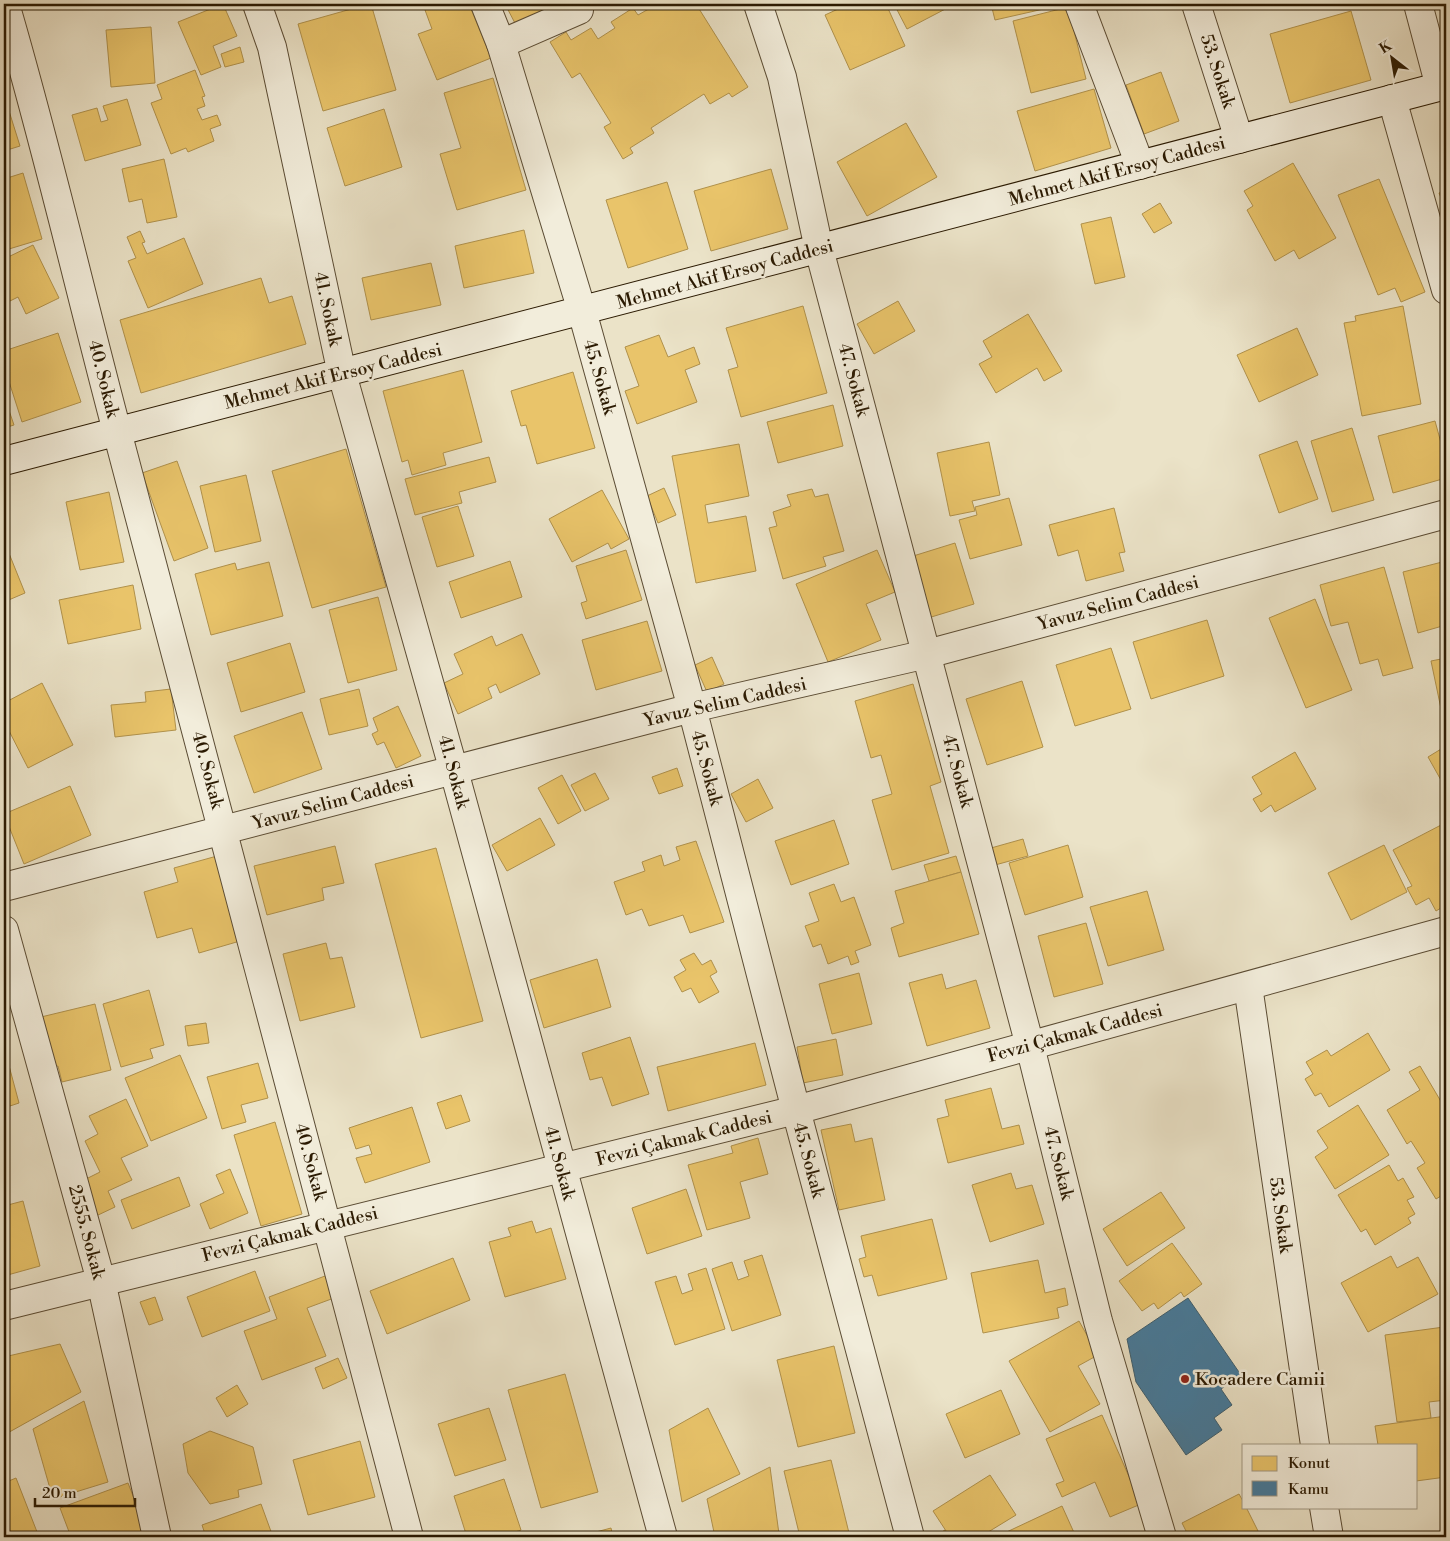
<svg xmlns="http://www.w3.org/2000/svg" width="1450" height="1541" font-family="'Libre Bodoni',serif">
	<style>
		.homes { fill: #e9c46a; stroke: #b0914b }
		.public { fill: #457b9d; stroke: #3d5e6e }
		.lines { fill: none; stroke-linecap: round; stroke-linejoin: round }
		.street-casing { stroke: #5b4c34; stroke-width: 30 }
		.secondary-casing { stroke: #2b1a02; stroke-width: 30 }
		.street { stroke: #f2eddb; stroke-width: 28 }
		.secondary { stroke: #f2eddb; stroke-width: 28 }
		.poi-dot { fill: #8f2418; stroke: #f2eddb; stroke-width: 2 }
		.labels { text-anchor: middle; stroke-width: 5; stroke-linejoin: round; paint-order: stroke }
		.street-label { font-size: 18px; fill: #2b1a02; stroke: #f2eddb }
		.poi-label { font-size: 18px; fill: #2b1a02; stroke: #f2eddb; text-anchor: start }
	</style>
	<rect width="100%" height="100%" fill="#ebe3c8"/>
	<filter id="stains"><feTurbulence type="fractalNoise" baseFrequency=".004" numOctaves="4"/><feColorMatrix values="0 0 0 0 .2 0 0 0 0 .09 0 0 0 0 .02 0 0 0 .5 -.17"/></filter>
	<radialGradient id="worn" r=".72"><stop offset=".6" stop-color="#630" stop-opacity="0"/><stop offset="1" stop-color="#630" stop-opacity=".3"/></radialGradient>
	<g class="homes">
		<polygon points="223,4 237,36 213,46 221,67 201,75 178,22"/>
		<polygon points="369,4 371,4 396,90 323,111 298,24"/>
		<polygon points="441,4 469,4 491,58 437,80 418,34 432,29 425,10"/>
		<polygon points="505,4 561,4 517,27"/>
		<polygon points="652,4 696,4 748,87 732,97 729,93 710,104 704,94 651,128 654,133 630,148 633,153 623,159 604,127 611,123 580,73 572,78 550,42 566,32 571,40 591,28 598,39 615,28 611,22 633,8 638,15 654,6"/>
		<polygon points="849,4 886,4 905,46 850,70 825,15"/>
		<polygon points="894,4 952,4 953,5 907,29"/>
		<polygon points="991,4 1047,4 1048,8 995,20"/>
		<polygon points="1068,7 1086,79 1031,93 1013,21"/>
		<polygon points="1351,11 1371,80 1290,103 1270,34"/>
		<polygon points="151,27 155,83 111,87 106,30"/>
		<polygon points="240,47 244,62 225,67 221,54"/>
		<polygon points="195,70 205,96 202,97 205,106 197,109 202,120 217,115 221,125 210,129 214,141 188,152 186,148 171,154 151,103 162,99 157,85"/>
		<polygon points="1161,72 1179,121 1144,134 1126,85"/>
		<polygon points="493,78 526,190 457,210 440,154 461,148 444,93"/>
		<polygon points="1094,89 1111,148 1035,171 1017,111"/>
		<polygon points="4,95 20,146 4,151"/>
		<polygon points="127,99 141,145 85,161 72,115 97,108 101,122 108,120 103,106"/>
		<polygon points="384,109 402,167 345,186 327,128"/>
		<polygon points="906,123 937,177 867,216 837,162"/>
		<polygon points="164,159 177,217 147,223 142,199 129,202 122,169"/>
		<polygon points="1293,163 1336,238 1299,259 1294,250 1275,261 1247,210 1253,206 1244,191"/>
		<polygon points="771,169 788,229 711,251 694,191"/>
		<polygon points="23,173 42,239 9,249 8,247 4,248 4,195 8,194 4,179"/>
		<polygon points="1379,179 1425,292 1401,302 1395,288 1378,295 1338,195"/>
		<polygon points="667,182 688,249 628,268 606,200"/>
		<polygon points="1446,190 1446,210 1439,193"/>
		<polygon points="1160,203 1172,223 1154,233 1142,214"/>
		<polygon points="1111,217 1125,277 1095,284 1081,224"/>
		<polygon points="524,230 534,273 464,288 455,246"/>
		<polygon points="140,231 145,242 142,243 147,254 184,238 203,284 148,308 128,261 136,258 127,237"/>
		<polygon points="33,245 59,298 26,314 18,297 4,304 4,271 8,269 4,259"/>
		<polygon points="431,263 441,305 371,320 362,278"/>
		<polygon points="261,278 269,303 292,296 306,344 141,393 120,320"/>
		<polygon points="898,301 915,331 874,354 857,324"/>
		<polygon points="803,306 827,393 741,417 728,370 738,367 726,328"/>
		<polygon points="1403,306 1421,404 1362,416 1344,323 1356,321 1355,316"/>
		<polygon points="1028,314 1062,371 1044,381 1037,368 996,393 979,364 992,357 983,341"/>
		<polygon points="1297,328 1318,375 1259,402 1237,355"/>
		<polygon points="58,333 81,402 22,422 4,366 4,351"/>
		<polygon points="659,335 668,357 694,347 700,364 685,370 697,402 637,424 625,391 639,386 625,347"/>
		<polygon points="463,370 482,442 443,453 446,465 412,475 408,460 402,462 383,391"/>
		<polygon points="573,372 595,448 537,464 526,425 521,426 511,391"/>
		<polygon points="4,396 14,425 4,428"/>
		<polygon points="833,405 843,446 778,463 767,422"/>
		<polygon points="1435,421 1446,461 1446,478 1393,493 1378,436"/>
		<polygon points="1352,428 1374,500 1332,512 1311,441"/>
		<polygon points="1297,441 1318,499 1279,513 1259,455"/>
		<polygon points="989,442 1000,495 972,501 975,511 950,516 937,453"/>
		<polygon points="739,444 749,496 705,505 708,523 746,516 756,571 696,583 672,456"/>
		<polygon points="346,449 386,587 312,608 272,471"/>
		<polygon points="489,457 496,482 459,492 462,503 415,515 405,479"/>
		<polygon points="177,461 208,548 174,561 142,473"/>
		<polygon points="246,475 261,541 215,552 200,486"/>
		<polygon points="664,488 676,515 658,523 647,496"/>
		<polygon points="812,489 815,497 828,494 844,551 823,557 826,566 783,579 769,528 777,526 773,512 791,506 787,495"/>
		<polygon points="602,490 629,539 611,549 608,543 572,562 549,519"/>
		<polygon points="109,492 124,562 80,570 66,502"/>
		<polygon points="1009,498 1022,545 970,559 959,520 977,515 975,507"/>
		<polygon points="458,506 474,556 437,567 422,517"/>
		<polygon points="1114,508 1125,552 1119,553 1124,571 1086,581 1078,550 1058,556 1049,525"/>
		<polygon points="4,541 25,593 4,602"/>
		<polygon points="955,543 974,604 928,618 910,557"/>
		<polygon points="626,550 642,600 586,619 581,603 587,601 576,566"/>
		<polygon points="877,550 895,592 866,604 881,640 828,662 796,584"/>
		<polygon points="510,561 522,597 461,618 449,582"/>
		<polygon points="1446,561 1446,625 1418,633 1403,572"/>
		<polygon points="269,562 283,616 211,635 195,574 235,563 237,570"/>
		<polygon points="1384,567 1413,668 1383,676 1378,659 1360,664 1348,622 1331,626 1320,585"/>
		<polygon points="133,585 141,629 68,644 59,600"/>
		<polygon points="378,597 397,670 348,683 329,610"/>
		<polygon points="1315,599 1352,690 1306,708 1269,618"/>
		<polygon points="1207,620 1224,676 1151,699 1133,642"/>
		<polygon points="647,621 662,671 596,690 582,640"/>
		<polygon points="522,634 540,674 500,693 496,684 488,688 492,698 458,714 444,683 463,674 454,654 492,636 496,646"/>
		<polygon points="290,643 305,692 241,712 227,663"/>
		<polygon points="1111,648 1131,709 1075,726 1056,665"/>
		<polygon points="712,657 724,684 707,692 695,665"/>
		<polygon points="1446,658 1446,722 1444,723 1431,661"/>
		<polygon points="1022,681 1043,747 987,765 966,699"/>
		<polygon points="42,683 73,745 28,768 4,721 4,703"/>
		<polygon points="913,684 941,782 930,786 949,853 892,870 872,800 892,794 881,755 871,758 855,701"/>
		<polygon points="171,689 176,730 115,737 111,705 146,702 145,692"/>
		<polygon points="359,689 368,726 329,735 320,699"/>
		<polygon points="398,706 421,756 396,768 384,742 377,745 372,734 378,731 373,718"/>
		<polygon points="302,712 322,769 254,793 234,736"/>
		<polygon points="1446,746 1446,789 1428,757"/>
		<polygon points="1295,752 1316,789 1275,812 1271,805 1261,812 1253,799 1262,794 1252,777"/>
		<polygon points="677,768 683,786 659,794 652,777"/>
		<polygon points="595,773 609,799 585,811 571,785"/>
		<polygon points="562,775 581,811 558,824 538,788"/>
		<polygon points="758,779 773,808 746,822 731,794"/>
		<polygon points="70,786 91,835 24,864 4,814"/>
		<polygon points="540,818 555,845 507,871 492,845"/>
		<polygon points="834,820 849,864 791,885 775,841"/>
		<polygon points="1443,824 1446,830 1446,905 1436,911 1429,898 1416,905 1407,888 1412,886 1393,850"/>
		<polygon points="1023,839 1028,856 995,865 991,848"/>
		<polygon points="696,841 724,922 690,933 683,915 649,926 642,909 626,915 614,882 645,871 642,862 661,855 664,866 680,860 676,847"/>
		<polygon points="1068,845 1083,897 1025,915 1009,863"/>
		<polygon points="1384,845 1407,892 1351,920 1328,873"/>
		<polygon points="335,846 344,883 322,888 324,900 267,915 254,866"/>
		<polygon points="436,848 483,1021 421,1038 375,864"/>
		<polygon points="217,856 240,941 199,953 192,928 157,938 144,892 178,882 174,868"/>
		<polygon points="956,856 961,872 929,881 924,865"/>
		<polygon points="961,872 979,934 899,957 891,928 904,923 895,891"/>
		<polygon points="834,884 841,902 854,897 871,945 855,951 859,962 851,965 848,956 828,964 821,944 813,947 805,926 819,921 809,893"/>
		<polygon points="1147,891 1164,950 1108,966 1090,907"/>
		<polygon points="1086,923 1103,984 1054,997 1038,936"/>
		<polygon points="326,943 330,959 342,957 355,1007 300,1021 283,954"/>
		<polygon points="694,953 702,965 711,960 717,972 710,976 719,992 699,1003 691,988 682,992 674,977 686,970 680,960"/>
		<polygon points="597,959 611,1007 544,1028 530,980"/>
		<polygon points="859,973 872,1024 832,1034 819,984"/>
		<polygon points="942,974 946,989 976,980 990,1028 927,1046 909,983"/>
		<polygon points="149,990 164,1045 150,1049 153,1058 121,1067 103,1004"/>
		<polygon points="95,1004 111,1070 62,1082 58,1066 54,1067 41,1017"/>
		<polygon points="206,1023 209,1043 188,1046 185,1026"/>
		<polygon points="1368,1033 1390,1070 1329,1107 1321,1093 1315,1096 1305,1079 1313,1074 1306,1062 1327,1050 1331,1056"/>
		<polygon points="630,1037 649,1094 612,1106 602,1077 590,1080 582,1053"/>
		<polygon points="836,1039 843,1075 803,1083 797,1047"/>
		<polygon points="755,1043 766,1085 668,1111 657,1067"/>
		<polygon points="4,1047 19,1103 4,1108"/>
		<polygon points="180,1055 207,1118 151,1141 125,1078"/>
		<polygon points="258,1063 268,1098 241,1105 246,1122 222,1129 207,1077"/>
		<polygon points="1420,1066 1446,1110 1446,1193 1436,1199 1417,1168 1425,1163 1411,1141 1407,1144 1387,1110 1420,1090 1409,1072"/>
		<polygon points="991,1088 1002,1129 1019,1125 1024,1144 948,1163 937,1119 949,1116 945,1100"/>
		<polygon points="461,1095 470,1121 446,1129 437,1103"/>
		<polygon points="126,1099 148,1146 121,1158 132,1180 108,1191 115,1207 96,1216 80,1182 100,1172 85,1141 98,1134 89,1116"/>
		<polygon points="1358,1105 1389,1155 1335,1189 1315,1157 1328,1148 1317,1131"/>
		<polygon points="412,1107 430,1162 365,1183 356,1158 372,1154 369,1145 356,1149 349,1128"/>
		<polygon points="275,1122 302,1214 261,1226 234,1135"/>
		<polygon points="851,1124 855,1142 872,1138 885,1200 839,1210 821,1130"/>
		<polygon points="758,1138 768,1174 740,1182 750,1218 707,1230 688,1165 733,1153 731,1146"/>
		<polygon points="1389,1165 1398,1181 1403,1178 1414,1197 1407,1200 1415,1214 1408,1218 1411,1223 1375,1245 1366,1229 1361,1232 1338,1195"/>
		<polygon points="230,1169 248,1213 210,1229 200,1204 224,1193 216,1175"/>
		<polygon points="1011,1173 1016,1189 1032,1185 1044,1224 990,1242 972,1185"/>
		<polygon points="179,1177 190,1206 132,1229 121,1200"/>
		<polygon points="686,1189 702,1236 647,1254 632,1208"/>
		<polygon points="1161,1192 1185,1228 1127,1266 1103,1229"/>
		<polygon points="23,1201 40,1266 4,1276 4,1206"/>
		<polygon points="932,1219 947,1279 878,1296 872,1275 864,1277 859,1259 866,1257 861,1236"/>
		<polygon points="532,1221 536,1233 551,1228 566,1279 505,1297 489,1242 511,1236 508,1228"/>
		<polygon points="1172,1243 1202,1284 1184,1297 1181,1292 1158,1309 1154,1303 1142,1311 1119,1281"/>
		<polygon points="762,1255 781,1315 732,1331 712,1269 732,1262 738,1280 749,1276 744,1261"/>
		<polygon points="1391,1256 1397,1268 1418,1257 1438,1294 1368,1332 1341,1283"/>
		<polygon points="453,1258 470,1300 387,1334 370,1291"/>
		<polygon points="1038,1260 1045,1293 1065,1288 1068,1305 1057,1308 1059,1318 983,1333 971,1273"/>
		<polygon points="706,1268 725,1329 675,1345 655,1282 676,1276 682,1294 693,1290 688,1274"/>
		<polygon points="255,1271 270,1311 202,1337 187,1297"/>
		<polygon points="325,1276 334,1298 307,1308 326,1356 262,1380 244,1331 277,1319 269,1297"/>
		<polygon points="155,1297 163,1320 149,1325 140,1302"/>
		<polygon points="1079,1321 1098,1355 1078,1366 1100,1404 1050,1432 1009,1361"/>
		<polygon points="1444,1327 1446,1338 1446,1400 1429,1402 1431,1418 1397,1422 1385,1335"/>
		<polygon points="60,1344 81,1392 4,1435 4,1357"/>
		<polygon points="834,1346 855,1433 798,1447 777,1360"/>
		<polygon points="338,1358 347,1378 323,1389 315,1368"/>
		<polygon points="565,1374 598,1492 541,1508 508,1390"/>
		<polygon points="237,1385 248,1404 227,1417 216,1398"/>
		<polygon points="1001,1390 1020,1434 965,1458 946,1414"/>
		<polygon points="84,1401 108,1482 53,1499 33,1429"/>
		<polygon points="489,1408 506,1460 455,1476 438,1424"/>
		<polygon points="708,1408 740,1474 682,1502 669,1430"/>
		<polygon points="1102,1415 1141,1504 1110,1517 1095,1482 1062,1497 1056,1484 1064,1481 1046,1439"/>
		<polygon points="1446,1416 1446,1477 1416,1481 1416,1445 1378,1445 1375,1426"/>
		<polygon points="210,1431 253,1447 262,1484 238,1490 239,1497 210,1504 188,1473 183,1444"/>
		<polygon points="360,1441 375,1497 308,1515 293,1460"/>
		<polygon points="831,1460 850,1537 800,1537 784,1471"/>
		<polygon points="770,1467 779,1534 766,1537 715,1537 707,1499"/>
		<polygon points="990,1475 1016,1515 980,1537 950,1537 933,1511"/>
		<polygon points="16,1478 39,1537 4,1537 4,1483"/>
		<polygon points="504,1479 521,1530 500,1537 467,1537 454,1496"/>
		<polygon points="128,1483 149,1537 71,1537 60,1508"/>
		<polygon points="1239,1494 1244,1503 1244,1507 1246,1507 1261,1537 1189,1537 1182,1523"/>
		<polygon points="261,1504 273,1537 206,1537 202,1525"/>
		<polygon points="1062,1506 1076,1537 996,1537"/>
		<polygon points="611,1528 613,1537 577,1537"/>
		<polygon points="945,1530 950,1537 935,1537 935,1536"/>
	</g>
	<polygon class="public" points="1188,1298 1241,1375 1221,1389 1232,1405 1214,1418 1222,1430 1186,1455 1136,1382 1127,1339"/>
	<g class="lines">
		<defs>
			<g id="street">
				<path d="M 5,4 C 47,147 80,292 118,435 C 215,803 313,1170 409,1537"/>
				<polyline points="257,4 272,47 342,374 454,771 663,1537"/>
				<polyline points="485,4 501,44 582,311 692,708 796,1110 910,1537"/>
				<polyline points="758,4 782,77 819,249 1030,1046 1098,1321 1162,1537"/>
				<polyline points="1079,4 1140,165"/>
				<polyline points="1196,4 1239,139"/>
				<polyline points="1418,4 1440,87"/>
				<polyline points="501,44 579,10 577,4"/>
				<polyline points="1392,99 1446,290"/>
				<polyline points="4,887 692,708 927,654 1446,514"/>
				<polyline points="4,930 101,1281 157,1537"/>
				<polyline points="1248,986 1315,1445"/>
				<polyline points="4,1306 796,1110 1446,931"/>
				<polyline points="1324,1507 1329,1537"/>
			</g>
			<polyline id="secondary" points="4,461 1446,85"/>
		</defs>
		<use href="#street" class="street-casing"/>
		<use href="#secondary" class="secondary-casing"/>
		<use href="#street" class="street"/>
		<use href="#secondary" class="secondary"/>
	</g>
	<circle class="poi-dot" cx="1185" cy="1379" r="5"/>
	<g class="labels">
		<g class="street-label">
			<text transform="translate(1218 71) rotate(72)" y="6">53. Sokak</text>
			<text transform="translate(1117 171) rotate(-15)" y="6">Mehmet Akif Ersoy Caddesi</text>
			<text transform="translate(725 274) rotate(-15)" y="6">Mehmet Akif Ersoy Caddesi</text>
			<text transform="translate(328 309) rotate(78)" y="6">41. Sokak</text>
			<text transform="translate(333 376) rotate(-14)" y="6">Mehmet Akif Ersoy Caddesi</text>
			<text transform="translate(600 377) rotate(74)" y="6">45. Sokak</text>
			<text transform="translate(104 379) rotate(76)" y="6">40. Sokak</text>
			<text transform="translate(854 380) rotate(75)" y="6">47. Sokak</text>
			<text transform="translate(1118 603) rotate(-15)" y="6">Yavuz Selim Caddesi</text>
			<text transform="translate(725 702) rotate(-13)" y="6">Yavuz Selim Caddesi</text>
			<text transform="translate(707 768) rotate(75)" y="6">45. Sokak</text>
			<text transform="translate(208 770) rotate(75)" y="6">40. Sokak</text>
			<text transform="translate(958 771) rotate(75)" y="6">47. Sokak</text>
			<text transform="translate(454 772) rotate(75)" y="6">41. Sokak</text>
			<text transform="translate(333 802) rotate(-15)" y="6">Yavuz Selim Caddesi</text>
			<text transform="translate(1075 1033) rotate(-15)" y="6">Fevzi Çakmak Caddesi</text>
			<text transform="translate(684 1138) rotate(-14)" y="6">Fevzi Çakmak Caddesi</text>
			<text transform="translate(809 1160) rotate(75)" y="6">45. Sokak</text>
			<text transform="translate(311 1162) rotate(75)" y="6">40. Sokak</text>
			<text transform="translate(560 1163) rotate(75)" y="6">41. Sokak</text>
			<text transform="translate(1059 1163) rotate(76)" y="6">47. Sokak</text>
			<text transform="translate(1281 1215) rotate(82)" y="6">53. Sokak</text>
			<text transform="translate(87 1232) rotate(75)" y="6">2555. Sokak</text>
			<text transform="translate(290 1234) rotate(-14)" y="6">Fevzi Çakmak Caddesi</text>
		</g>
		<g class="poi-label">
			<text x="1195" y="1385">Kocadere Camii</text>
		</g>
	</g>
	<rect width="1450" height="1541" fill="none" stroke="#ebe3c8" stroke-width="20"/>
	<rect x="5" y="5" width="1440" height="1531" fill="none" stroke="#2b1a02" stroke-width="2.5"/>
	<rect x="10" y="10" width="1430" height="1521" fill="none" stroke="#2b1a02"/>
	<rect x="1242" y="1444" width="175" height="65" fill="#f2eddb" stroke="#a29984"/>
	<rect x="1252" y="1456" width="25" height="15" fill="#e9c46a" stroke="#a29984"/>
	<text x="1288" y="1468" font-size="15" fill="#2b1a02">Konut</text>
	<rect x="1252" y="1481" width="25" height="15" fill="#457b9d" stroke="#a29984"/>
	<text x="1288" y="1494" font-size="15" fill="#2b1a02">Kamu</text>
	<g transform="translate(1392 58) rotate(329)" stroke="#f2eddb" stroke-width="4" paint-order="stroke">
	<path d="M0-4L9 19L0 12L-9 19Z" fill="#2b1a02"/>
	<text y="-8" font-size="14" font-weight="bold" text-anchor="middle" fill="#2b1a02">K</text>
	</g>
	<path d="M35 1498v8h100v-8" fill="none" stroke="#2b1a02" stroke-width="2.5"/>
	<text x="42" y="1498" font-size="15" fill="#2b1a02" stroke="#f2eddb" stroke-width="4" paint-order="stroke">20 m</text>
	<rect width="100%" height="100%" filter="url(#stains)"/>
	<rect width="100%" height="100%" fill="url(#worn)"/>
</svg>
